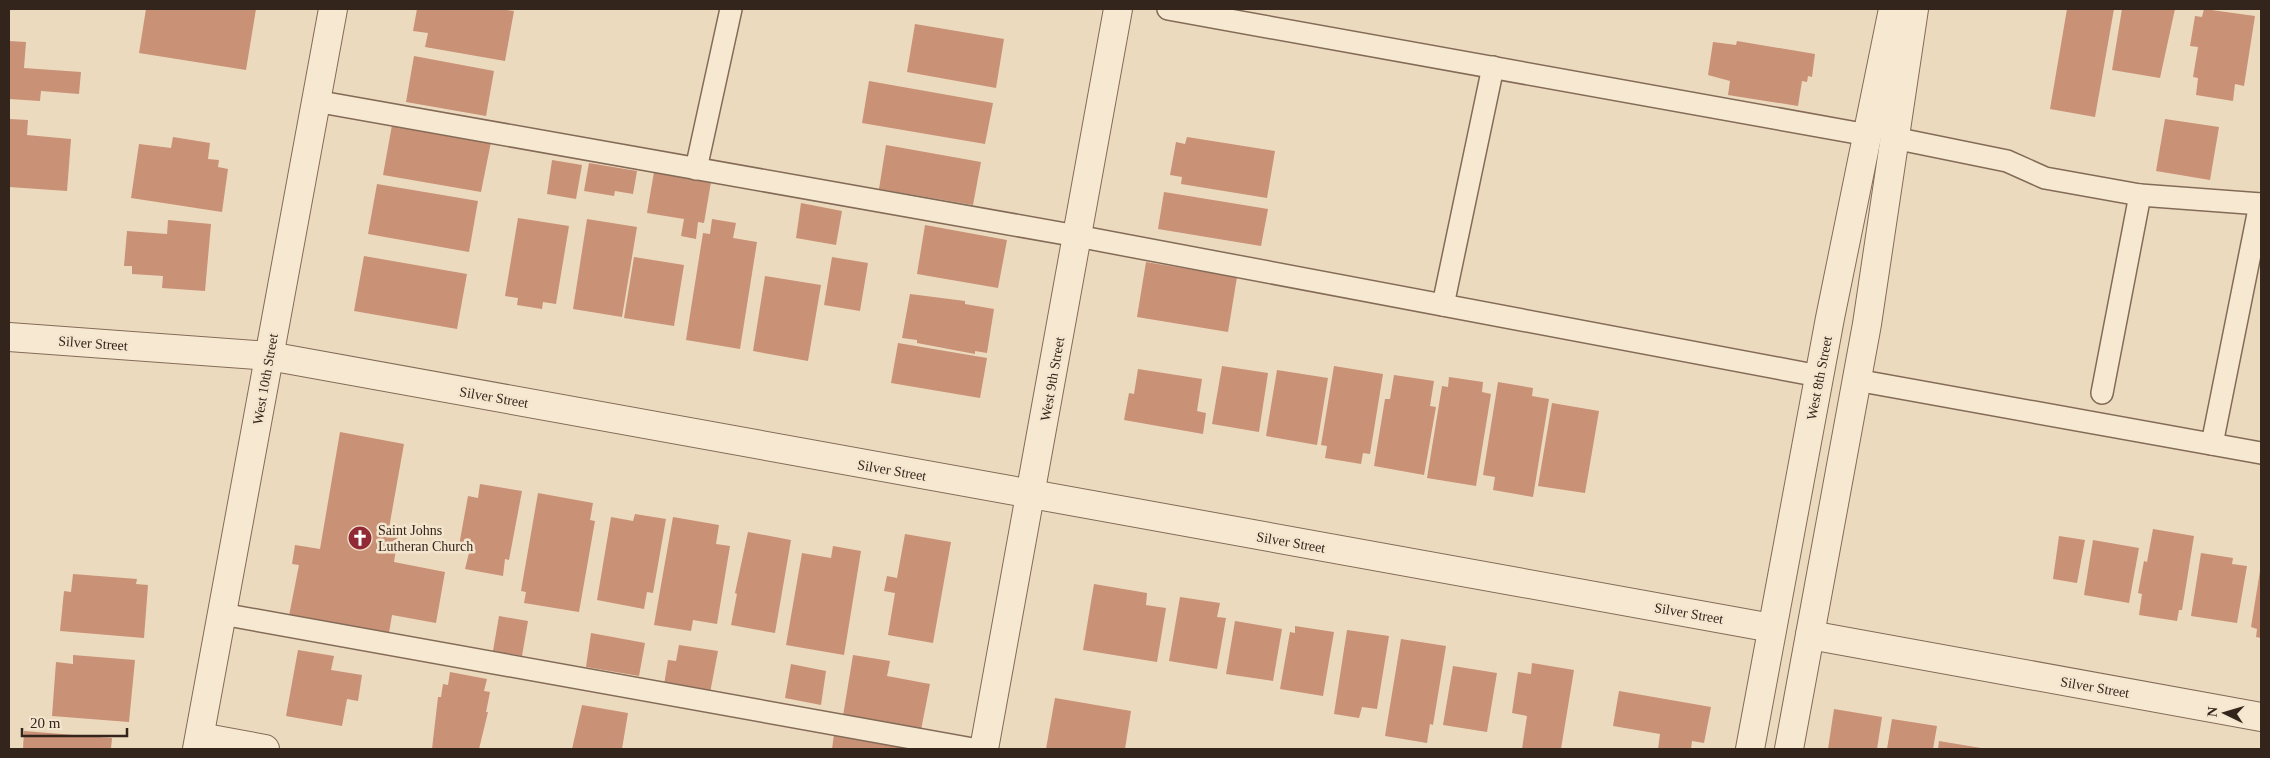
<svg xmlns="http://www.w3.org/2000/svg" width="2270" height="758" font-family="Georgia,serif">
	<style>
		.building { fill: #c99176 }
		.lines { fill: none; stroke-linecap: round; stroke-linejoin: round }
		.service-casing { stroke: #846b58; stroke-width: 24 }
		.minor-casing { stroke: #846b58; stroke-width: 30 }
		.tertiary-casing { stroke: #846b58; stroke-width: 30 }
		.service { stroke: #f7e9d1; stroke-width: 21 }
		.minor { stroke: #f7e9d1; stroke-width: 28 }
		.tertiary { stroke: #f7e9d1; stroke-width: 28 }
		.labels { text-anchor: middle; stroke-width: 5; stroke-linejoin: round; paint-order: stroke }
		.street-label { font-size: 14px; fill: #34251c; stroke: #f4e5ce }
		.poi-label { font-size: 14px; fill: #34251c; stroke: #f4e5ce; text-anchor: start }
	</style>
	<rect width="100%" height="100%" fill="#ecdabf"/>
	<g class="building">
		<polygon points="146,9 256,9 246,70 139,53"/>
		<polygon points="417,9 500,9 514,11 505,61 425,47 428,33 413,31"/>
		<polygon points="2067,9 2114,9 2095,117 2050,109"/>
		<polygon points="2122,9 2175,9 2160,78 2112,70"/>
		<polygon points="2204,9 2255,16 2244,86 2235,84 2233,101 2196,95 2198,78 2193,77 2198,47 2190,46 2195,16 2202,17"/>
		<polygon points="915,24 1004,39 996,88 907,72"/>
		<polygon points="9,41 26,42 24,68 81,72 79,94 41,91 40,101 9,99"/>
		<polygon points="1737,41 1815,54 1812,77 1808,76 1807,82 1802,81 1798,106 1728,95 1730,81 1708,75 1713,42 1736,45"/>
		<polygon points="414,56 494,71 486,116 406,102"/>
		<polygon points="869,81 993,103 985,144 862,123"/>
		<polygon points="9,119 28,120 27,135 71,139 67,191 9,187"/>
		<polygon points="2165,119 2219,127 2210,180 2156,171"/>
		<polygon points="392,125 491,142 481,192 383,175"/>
		<polygon points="173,137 210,143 208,159 219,160 218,167 228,169 222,212 131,198 139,144 171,148"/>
		<polygon points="1187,137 1275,151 1267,198 1181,184 1182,177 1170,175 1176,142 1185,144"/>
		<polygon points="886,145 981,162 973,205 879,189"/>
		<polygon points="552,160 582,165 576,199 547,194"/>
		<polygon points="589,163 637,171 633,194 615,191 614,196 584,191"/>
		<polygon points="654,172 711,182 704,223 698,222 696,239 681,236 684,219 647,213"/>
		<polygon points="377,184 478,201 469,252 368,234"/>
		<polygon points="1164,192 1268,209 1261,246 1158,229"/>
		<polygon points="801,203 842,211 836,245 796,238"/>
		<polygon points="518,218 569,226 556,304 543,302 542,309 517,305 518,298 505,296"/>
		<polygon points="587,219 637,227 622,317 573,309"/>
		<polygon points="712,219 736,223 733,238 757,242 740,349 686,340 703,233 710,234"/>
		<polygon points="168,220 211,224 205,291 162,288 163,276 132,274 132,266 124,266 127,231 167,234"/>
		<polygon points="925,225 1007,240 998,288 917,274"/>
		<polygon points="364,256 467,274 457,329 354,311"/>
		<polygon points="634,257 684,265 674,326 624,318"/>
		<polygon points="832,257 868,263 860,311 824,305"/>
		<polygon points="1146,262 1237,277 1228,332 1137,317"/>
		<polygon points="765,276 821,285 808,361 753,351"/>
		<polygon points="910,294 965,301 965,304 994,309 987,353 975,351 975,354 917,343 917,340 902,338"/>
		<polygon points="898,343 987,358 980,398 891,383"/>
		<polygon points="1222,366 1268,373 1259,432 1212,424"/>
		<polygon points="1334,366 1383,374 1370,454 1363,453 1361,464 1325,458 1327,446 1321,445"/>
		<polygon points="1138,369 1202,379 1197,411 1206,413 1203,434 1124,420 1129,393 1134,394"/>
		<polygon points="1277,370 1328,378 1317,445 1266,436"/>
		<polygon points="1394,375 1434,381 1430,406 1436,407 1424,475 1374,466 1385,399 1390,399"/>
		<polygon points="1449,377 1483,382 1482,392 1491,394 1476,486 1427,478 1442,386 1448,387"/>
		<polygon points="1498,382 1533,388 1532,396 1549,399 1533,497 1493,490 1495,477 1483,475"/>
		<polygon points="1552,403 1599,411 1585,493 1538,486"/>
		<polygon points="340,432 404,444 389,528 399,530 394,562 445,572 436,623 392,615 389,633 289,616 299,565 292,564 295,545 320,549"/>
		<polygon points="480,484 522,491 509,560 505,559 503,576 465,569 469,553 458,551 468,496 478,498"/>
		<polygon points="538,493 593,503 590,520 595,521 579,612 524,603 526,592 521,591"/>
		<polygon points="635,514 666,519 653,593 647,592 644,609 597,600 611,517 633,521"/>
		<polygon points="673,517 719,525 716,544 730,546 717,624 693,620 691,631 654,625"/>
		<polygon points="2153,529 2194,536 2182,610 2179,610 2177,621 2139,615 2142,594 2138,593 2144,561 2147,562"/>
		<polygon points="748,532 791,540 775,633 731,625 737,594 735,593"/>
		<polygon points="905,534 951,542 933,643 888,635 895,593 884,591 887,576 897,578"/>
		<polygon points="2059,536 2085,540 2077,583 2053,579"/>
		<polygon points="2093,540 2139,548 2129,603 2084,595"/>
		<polygon points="833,546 861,551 844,655 786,645 802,553 831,558"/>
		<polygon points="2201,553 2233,558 2232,564 2247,566 2237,623 2191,616"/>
		<polygon points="2260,571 2261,571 2261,638 2256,637 2257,629 2251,627"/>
		<polygon points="73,574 137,579 136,584 148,585 144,638 60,631 64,591 71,592"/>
		<polygon points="1094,584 1147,593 1146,605 1166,608 1157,662 1083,650"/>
		<polygon points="1180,597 1220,603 1217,617 1226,618 1217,669 1169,661"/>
		<polygon points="499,616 528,621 522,656 493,651"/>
		<polygon points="1235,621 1282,629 1273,681 1226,674"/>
		<polygon points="1295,626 1334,632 1323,696 1280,689 1290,632 1295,633"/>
		<polygon points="1347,630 1389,636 1377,709 1362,707 1359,718 1334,714"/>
		<polygon points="591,633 645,643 639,676 586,667"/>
		<polygon points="1401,639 1446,646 1433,725 1430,724 1427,743 1385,736"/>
		<polygon points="679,645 718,651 710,693 664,685 668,660 676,661"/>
		<polygon points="298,650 334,656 331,670 362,675 358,701 347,699 342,726 286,716"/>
		<polygon points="73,655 135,660 129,722 52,716 56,662 73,664"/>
		<polygon points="853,655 890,661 887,676 930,684 921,730 843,716"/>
		<polygon points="1532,663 1574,670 1561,749 1522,749 1527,716 1512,713 1518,672 1531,674"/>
		<polygon points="791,664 826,671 821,705 785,698"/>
		<polygon points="1453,666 1497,673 1487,732 1443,725"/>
		<polygon points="450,672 487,679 484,691 490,692 486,712 488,712 479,749 432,749 438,697 441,697 443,684 448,685"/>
		<polygon points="1619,691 1711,707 1704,743 1692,741 1691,749 1658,749 1660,734 1613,726"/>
		<polygon points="1055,698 1131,711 1125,749 1046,749"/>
		<polygon points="582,705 628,713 622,749 572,749"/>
		<polygon points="1834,709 1882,717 1877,749 1828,749"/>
		<polygon points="1892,719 1937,726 1933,749 1887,749"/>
		<polygon points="24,731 112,738 111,749 23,749"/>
		<polygon points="834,734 911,748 911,749 832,749"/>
		<polygon points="1939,741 1981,748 1981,749 1938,749"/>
	</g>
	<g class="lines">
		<defs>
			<g id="service">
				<polyline points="1168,9 1868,135"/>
				<polyline points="315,101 1077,236 1819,376"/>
				<polyline points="1894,138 2007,161 2045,178 2140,195 2102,393"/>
				<polyline points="696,169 731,9"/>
				<polyline points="2140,195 2261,204"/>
				<polyline points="1443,305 1493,67"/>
				<polyline points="1856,380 2261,453"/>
				<polyline points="2212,444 2260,204"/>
				<polyline points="222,614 973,749"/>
			</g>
			<g id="minor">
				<polyline points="9,337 269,356 1772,628"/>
				<polyline points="1810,635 2261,717"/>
				<polyline points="200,737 265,749"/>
				<polyline points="197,749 333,9"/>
				<polyline points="984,749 1118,9"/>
			</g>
			<g id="tertiary">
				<polyline points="1750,749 1830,318 1893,9"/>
				<polyline points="1789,749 1867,324 1914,9"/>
			</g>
		</defs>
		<use href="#service" class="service-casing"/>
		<use href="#minor" class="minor-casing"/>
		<use href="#tertiary" class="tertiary-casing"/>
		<use href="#service" class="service"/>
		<use href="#minor" class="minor"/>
		<use href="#tertiary" class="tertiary"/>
	</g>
	<defs>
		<symbol id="church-disc" viewBox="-11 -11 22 22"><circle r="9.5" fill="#912a34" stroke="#f4e5ce"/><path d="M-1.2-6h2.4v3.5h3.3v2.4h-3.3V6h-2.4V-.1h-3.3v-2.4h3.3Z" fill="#fff"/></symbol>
	</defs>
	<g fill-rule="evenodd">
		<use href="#church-disc" x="346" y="524" width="28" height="28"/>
	</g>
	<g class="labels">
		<g class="street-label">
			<text transform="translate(93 343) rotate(4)" y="5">Silver Street</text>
			<text transform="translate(1819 378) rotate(-79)" y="5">West 8th Street</text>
			<text transform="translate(265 379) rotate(-80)" y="5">West 10th Street</text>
			<text transform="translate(1052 379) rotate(-80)" y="5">West 9th Street</text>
			<text transform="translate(494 397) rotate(10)" y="5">Silver Street</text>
			<text transform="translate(892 470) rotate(10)" y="5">Silver Street</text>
			<text transform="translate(1291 542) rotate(10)" y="5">Silver Street</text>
			<text transform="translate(1689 613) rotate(10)" y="5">Silver Street</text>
			<text transform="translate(2095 687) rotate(10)" y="5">Silver Street</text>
		</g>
		<g class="poi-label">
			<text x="378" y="535">Saint Johns<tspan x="378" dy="16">Lutheran Church</tspan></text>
		</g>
	</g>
	<rect width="2270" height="758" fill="none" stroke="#34251c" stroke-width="20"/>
	<g transform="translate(2225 713) rotate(275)" stroke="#f4e5ce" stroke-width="4" paint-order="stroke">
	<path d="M0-4L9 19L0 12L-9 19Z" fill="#34251c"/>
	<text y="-8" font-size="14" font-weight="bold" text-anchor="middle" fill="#34251c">N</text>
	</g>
	<path d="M22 728v8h105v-8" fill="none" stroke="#34251c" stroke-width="2.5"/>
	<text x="30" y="728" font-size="15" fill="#34251c" stroke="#f4e5ce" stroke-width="4" paint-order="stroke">20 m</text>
</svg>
